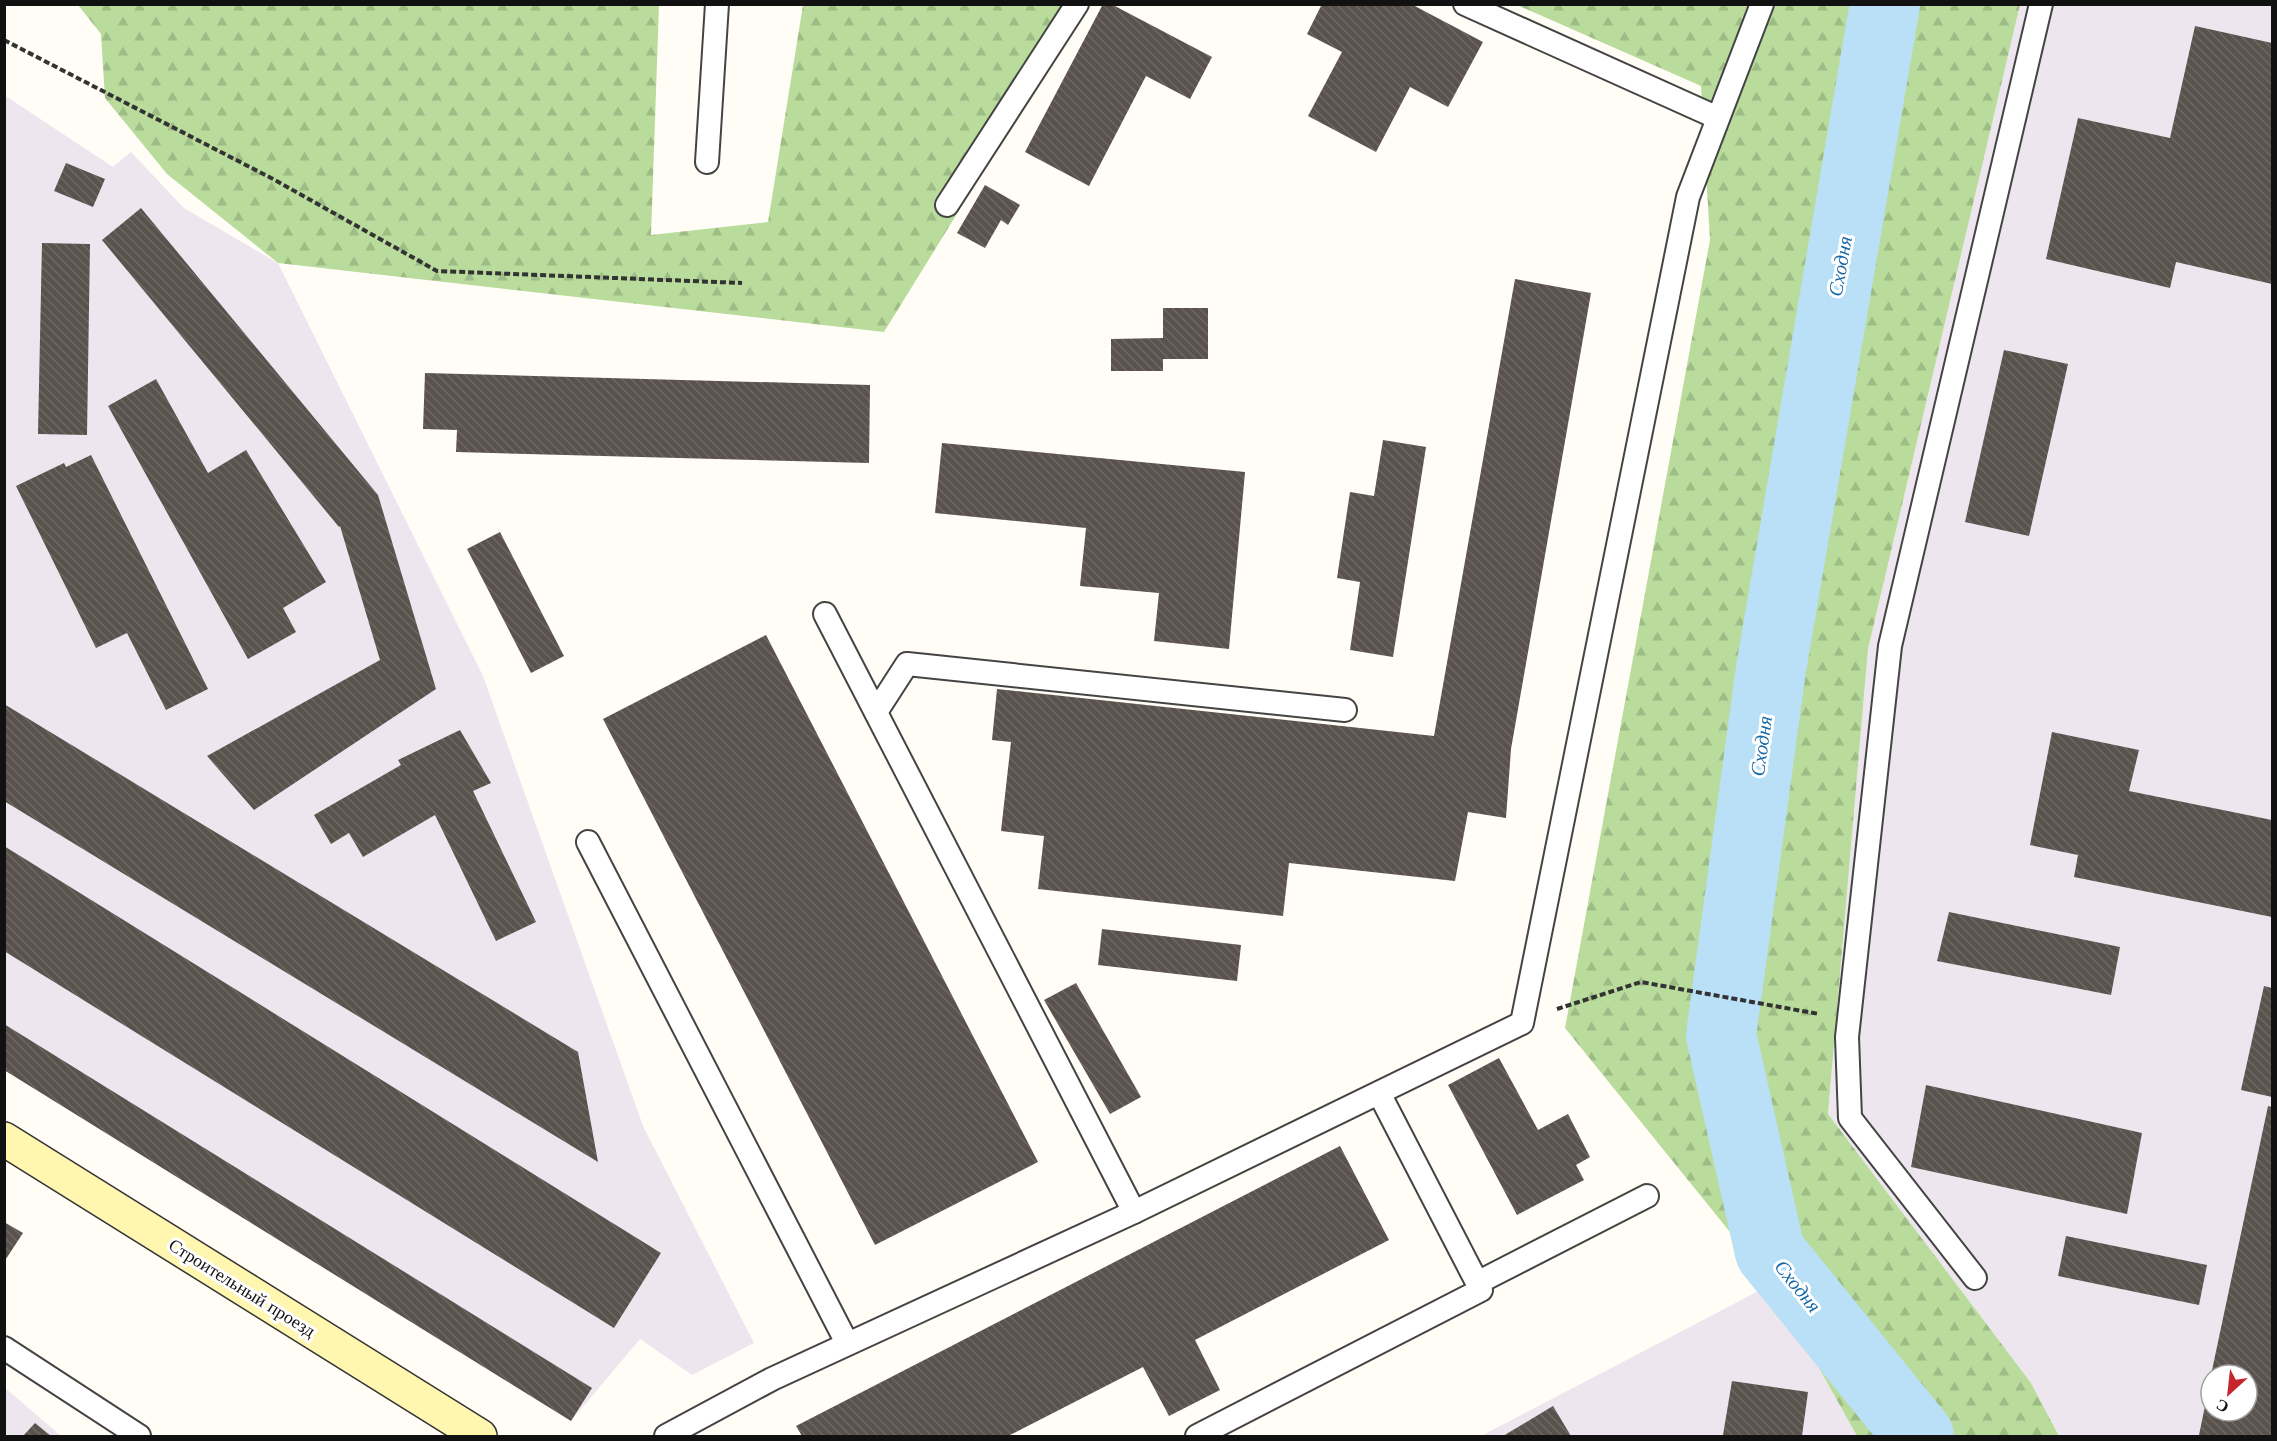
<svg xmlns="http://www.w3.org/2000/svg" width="2277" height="1441" font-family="'Libre Baskerville',serif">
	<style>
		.industrial { fill: #eee6ef; fill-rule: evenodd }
		.forest { fill: url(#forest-firs) }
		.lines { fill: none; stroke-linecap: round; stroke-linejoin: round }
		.river { stroke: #b9e0f7; stroke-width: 70 }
		.building { fill: url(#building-back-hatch) }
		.lane-casing { stroke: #444; stroke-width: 26 }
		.secondary-casing { stroke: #333; stroke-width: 36 }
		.path { stroke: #333; stroke-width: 4; stroke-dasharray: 6 3; stroke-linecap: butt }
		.lane { stroke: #fff; stroke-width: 22 }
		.secondary { stroke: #fff6b0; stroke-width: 33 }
		.labels { text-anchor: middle; stroke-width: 6; stroke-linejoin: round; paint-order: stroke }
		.street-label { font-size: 18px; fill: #111; stroke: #fff }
		.water-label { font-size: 20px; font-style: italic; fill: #1768a6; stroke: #fff }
	</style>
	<defs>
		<pattern id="forest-firs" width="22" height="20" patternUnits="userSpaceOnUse" patternTransform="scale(1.5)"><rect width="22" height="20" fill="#b9dc9c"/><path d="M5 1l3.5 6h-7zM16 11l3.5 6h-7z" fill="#9ebc85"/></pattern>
		<pattern id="building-back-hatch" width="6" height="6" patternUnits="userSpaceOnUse" patternTransform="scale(1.5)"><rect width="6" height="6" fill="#5a524d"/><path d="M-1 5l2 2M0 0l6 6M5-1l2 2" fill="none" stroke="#6d6662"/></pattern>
	</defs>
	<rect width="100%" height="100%" fill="#fffdf5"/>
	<g class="industrial">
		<path d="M 2020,5 L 2272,5 L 2272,1436 L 2059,1436 L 2031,1383 L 1828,1114 L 1868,649 ZM 2211,1375 L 2247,1375 L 2247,1411 L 2211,1411 Z"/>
		<polygon points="4,95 113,167 131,152 184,208 278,263 483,676 643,1126 754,1343 692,1375 640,1339 571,1421 5,1070"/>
		<polygon points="1772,1284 1857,1436 1481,1436"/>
		<polygon points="5,1388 61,1436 5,1436"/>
	</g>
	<g class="forest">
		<polygon points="78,5 659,5 651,235 768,222 803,5 1086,5 884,332 278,263 167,174 105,98 101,34"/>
		<polygon points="1517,5 2020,5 1868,649 1828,1114 2031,1383 2059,1436 1857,1436 1772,1284 1565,1028 1710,240 1701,86"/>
	</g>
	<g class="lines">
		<polyline class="river" points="1885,4 1771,669 1721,1035 1770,1252 1919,1436"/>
	</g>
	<g class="building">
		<polygon points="1103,4 1111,4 1212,57 1190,99 1146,76 1089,186 1025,152"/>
		<polygon points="1322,4 1411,4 1483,42 1448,107 1410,87 1376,152 1308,116 1342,52 1307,34"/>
		<polygon points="2195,26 2272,43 2272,284 2176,262 2170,288 2046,259 2078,118 2170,138"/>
		<polygon points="66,163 105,179 93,207 54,191"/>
		<polygon points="985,185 1020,205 1008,225 1001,220 985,248 957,233"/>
		<polygon points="141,208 378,495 436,689 254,810 207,756 380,660 340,526 339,527 102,240"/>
		<polygon points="42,243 90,244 87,435 38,434"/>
		<polygon points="1515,279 1591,293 1511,749 1506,818 1468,812 1455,881 1289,863 1283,916 1038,889 1044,836 1001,831 1011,742 992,740 997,689 1434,736"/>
		<polygon points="1163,308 1208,308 1208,359 1163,359 1163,371 1111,371 1111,339 1163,338"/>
		<polygon points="2004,350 2068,364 2029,536 1965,522"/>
		<polygon points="425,373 870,385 869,463 456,452 457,430 423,429"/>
		<polygon points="156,379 208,473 246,450 326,582 283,608 296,632 248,659 108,406"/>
		<polygon points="1383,440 1426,447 1393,657 1350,650 1360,582 1337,578 1350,492 1374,496"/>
		<polygon points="942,443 1245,472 1229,649 1154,641 1159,593 1080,586 1086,528 935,513"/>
		<polygon points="91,455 208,689 166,710 127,633 96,648 16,486 64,463 66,467"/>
		<polygon points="500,532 564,656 531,673 467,549"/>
		<polygon points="766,635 1038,1162 875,1245 603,719"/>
		<polygon points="4,704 578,1052 598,1162 4,801"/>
		<polygon points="460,730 491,783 473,791 536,922 496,941 435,815 363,857 349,833 331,844 314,815 401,765 398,760"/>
		<polygon points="2052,732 2139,750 2129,791 2272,820 2272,917 2074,877 2078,855 2030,845"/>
		<polygon points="4,846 661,1253 614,1328 4,951"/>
		<polygon points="1949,912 2120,947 2111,995 1937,961"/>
		<polygon points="1102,929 1241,945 1237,981 1098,965"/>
		<polygon points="1076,983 1141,1097 1110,1114 1044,1000"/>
		<polygon points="2264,986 2272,988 2272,1097 2241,1090"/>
		<polygon points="4,1024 592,1388 571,1421 4,1070"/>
		<polygon points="1499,1058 1538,1130 1568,1114 1590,1157 1576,1165 1584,1180 1517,1215 1448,1085"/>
		<polygon points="1926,1085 2142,1133 2127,1214 1911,1167"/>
		<polygon points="2268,1106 2272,1107 2272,1436 2205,1436 2199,1435 2210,1382 2211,1411 2247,1411 2247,1375 2211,1375"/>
		<polygon points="1340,1146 1389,1240 1195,1340 1220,1390 1169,1416 1143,1367 1008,1436 802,1436 796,1426"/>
		<polygon points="4,1222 23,1233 4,1262"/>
		<polygon points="2066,1236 2207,1265 2199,1305 2058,1276"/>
		<polygon points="1732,1381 1808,1392 1802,1436 1723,1435"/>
		<polygon points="1553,1406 1571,1436 1503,1436"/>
		<polygon points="35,1423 51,1436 23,1436"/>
	</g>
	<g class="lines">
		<defs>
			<g id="lane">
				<polyline points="1465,4 1718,118"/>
				<polyline points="707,162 717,4"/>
				<polyline points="947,205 1077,4"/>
				<polyline points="825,614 1134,1212"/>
				<polyline points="876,712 907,664 1345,710"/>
				<polyline points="588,842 847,1343"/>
				<polyline points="1975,1278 1850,1118 1847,1037 1890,646 2041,4"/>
				<polyline points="1477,1283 1647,1196"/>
				<polyline points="4,1348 139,1436"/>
				<polyline points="666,1436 772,1379 1134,1212 1522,1023 1688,197 1762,4"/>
				<polyline points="1197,1436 1481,1290 1379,1093"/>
			</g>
			<polyline id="secondary" points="4,1139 480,1436"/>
		</defs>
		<use href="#lane" class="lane-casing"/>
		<use href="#secondary" class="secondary-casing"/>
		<g class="path">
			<polyline points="4,40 273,179 437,271 742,283"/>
			<polyline points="1557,1009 1641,982 1819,1014"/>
		</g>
		<use href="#lane" class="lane"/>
		<use href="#secondary" class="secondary"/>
	</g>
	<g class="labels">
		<g class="street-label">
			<text transform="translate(242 1288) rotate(32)" y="6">Строительный проезд</text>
		</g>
		<g class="water-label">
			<text transform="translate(1840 266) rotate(-80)" y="7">Сходня</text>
			<text transform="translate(1761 746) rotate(-82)" y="7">Сходня</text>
			<text transform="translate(1798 1286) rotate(51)" y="7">Сходня</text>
		</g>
	</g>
	<rect width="2277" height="1441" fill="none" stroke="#111111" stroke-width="12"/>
	<g transform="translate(2229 1393) rotate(207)"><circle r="28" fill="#ffffff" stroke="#a0a0a0" stroke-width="1.5"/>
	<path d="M0-4.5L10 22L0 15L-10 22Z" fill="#c4262e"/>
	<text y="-9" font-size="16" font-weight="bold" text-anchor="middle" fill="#111111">С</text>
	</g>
</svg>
